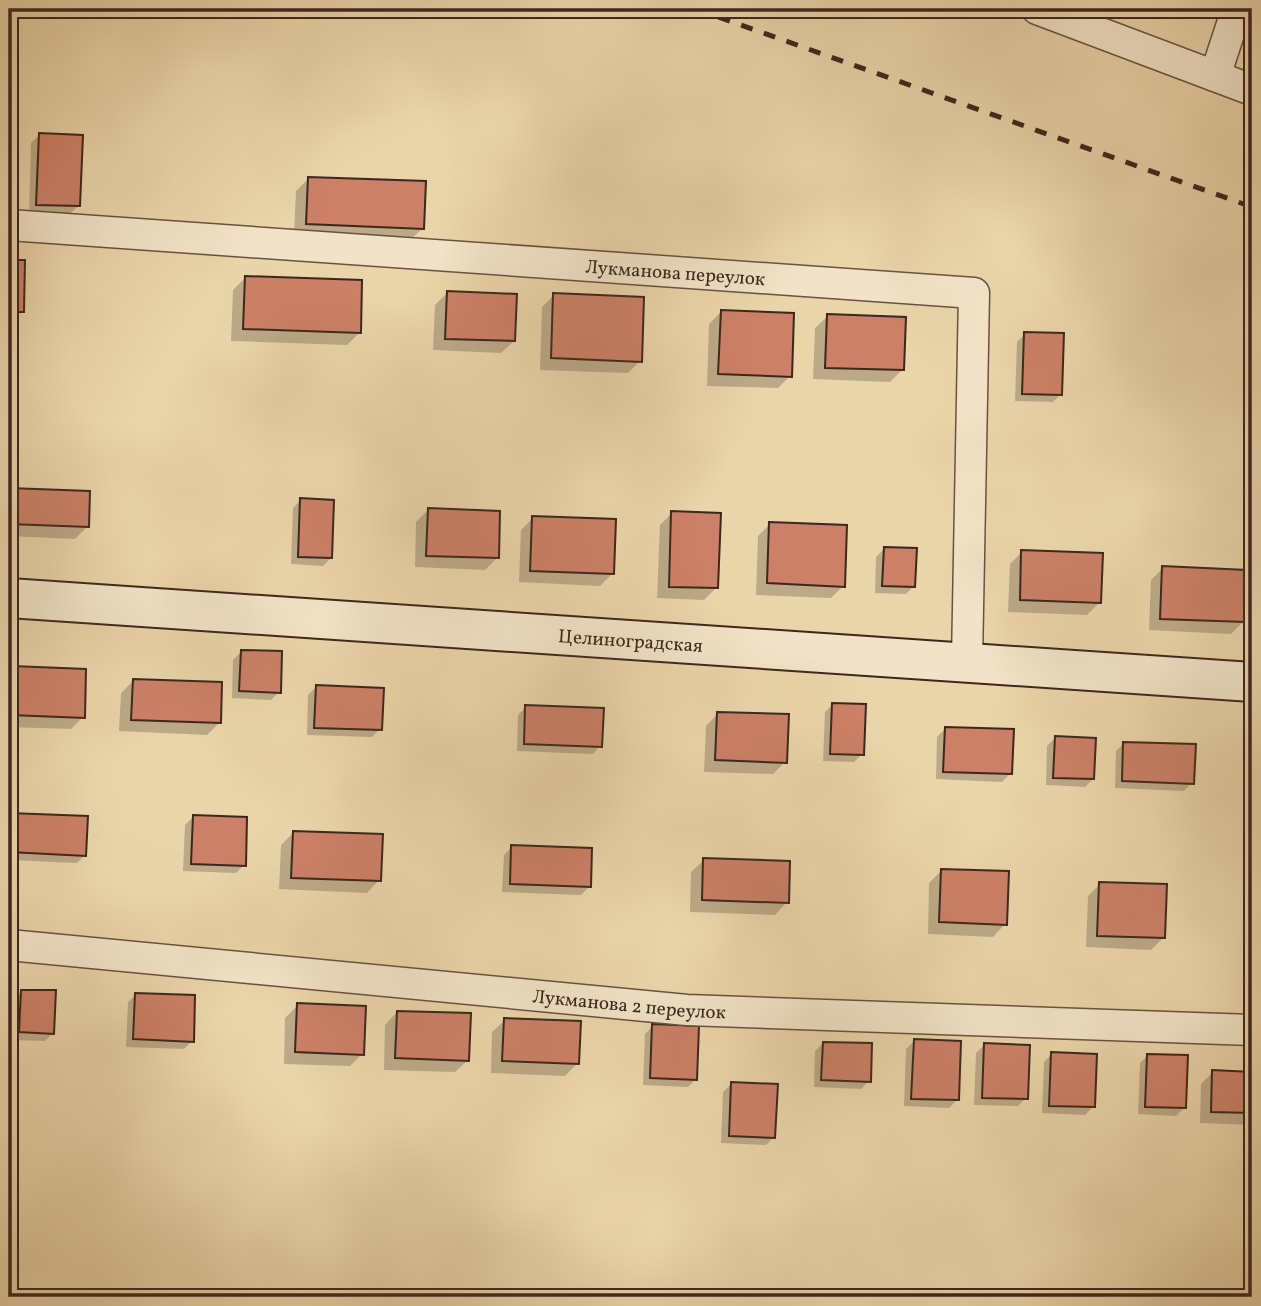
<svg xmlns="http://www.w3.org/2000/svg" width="1261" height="1306" font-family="Vollkorn,serif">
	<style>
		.shadow { fill: #0003 }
		.building { fill: #cb8067; stroke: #3d271d; stroke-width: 2 }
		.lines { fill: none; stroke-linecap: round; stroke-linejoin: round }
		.street-casing { stroke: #685240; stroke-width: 33 }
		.secondary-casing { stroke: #3d271d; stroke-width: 42 }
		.street { stroke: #f1e3c7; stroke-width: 30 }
		.secondary { stroke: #f1e3c7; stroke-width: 38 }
		.rail { stroke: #3d271d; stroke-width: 5; stroke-dasharray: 12 12; stroke-linecap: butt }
		.labels { text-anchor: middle; stroke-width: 5; stroke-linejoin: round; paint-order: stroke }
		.street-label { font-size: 19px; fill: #3d271d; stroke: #f1e3c7 }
	</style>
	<rect width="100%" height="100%" fill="#ead4a9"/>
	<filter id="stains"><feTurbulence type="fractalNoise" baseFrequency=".00286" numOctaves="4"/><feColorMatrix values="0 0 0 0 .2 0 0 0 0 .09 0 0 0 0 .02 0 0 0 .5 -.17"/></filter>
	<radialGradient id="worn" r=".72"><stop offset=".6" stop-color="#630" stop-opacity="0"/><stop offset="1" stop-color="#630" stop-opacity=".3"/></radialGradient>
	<g class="shadow">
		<polygon points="39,135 78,206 70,214 29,212 31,143"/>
		<polygon points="308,179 423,228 410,240 294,236 296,191"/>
		<polygon points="9,261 24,262 22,311 14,319 9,319"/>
		<polygon points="245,278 359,333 347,345 231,341 233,290"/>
		<polygon points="447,293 514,341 501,353 433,350 435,305"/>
		<polygon points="554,295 640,361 628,373 540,370 542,307"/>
		<polygon points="721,312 790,376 778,388 707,386 709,324"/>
		<polygon points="828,316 902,370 890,382 813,379 815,328"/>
		<polygon points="1025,334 1061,394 1053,402 1015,401 1017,342"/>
		<polygon points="9,489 88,492 87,527 75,539 9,536"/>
		<polygon points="301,500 331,558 323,566 291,564 293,508"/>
		<polygon points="428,510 497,558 485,570 415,567 416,522"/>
		<polygon points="672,513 716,588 704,600 657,598 660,525"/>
		<polygon points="533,518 613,573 600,586 519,582 521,530"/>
		<polygon points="770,524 843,586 831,598 756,595 758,536"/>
		<polygon points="884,549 914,586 906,594 875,593 876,557"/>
		<polygon points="1022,552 1100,602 1087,615 1008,612 1010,564"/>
		<polygon points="1163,568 1244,621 1231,634 1149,630 1151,580"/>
		<polygon points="241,652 279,692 271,700 232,698 233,660"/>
		<polygon points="13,668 83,717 71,729 9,727 9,672"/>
		<polygon points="133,681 219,723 207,735 119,731 121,693"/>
		<polygon points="316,687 380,729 372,737 307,735 308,695"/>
		<polygon points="833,704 862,754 854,762 823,761 825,712"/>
		<polygon points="526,707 600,746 593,754 517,751 518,715"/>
		<polygon points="718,713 785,762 773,774 704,772 706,726"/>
		<polygon points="945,729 1010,774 1002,782 936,779 937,737"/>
		<polygon points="1055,738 1093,779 1085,787 1046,785 1047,746"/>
		<polygon points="1124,743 1192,783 1184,791 1115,788 1116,751"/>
		<polygon points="10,815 85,855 77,863 9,860"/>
		<polygon points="193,817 244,865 236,873 183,871 185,825"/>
		<polygon points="293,833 379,880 367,893 279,889 281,845"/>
		<polygon points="512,847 589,887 581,895 502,892 504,855"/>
		<polygon points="704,860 787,902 775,915 690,912 691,872"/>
		<polygon points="942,870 1005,924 993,937 928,934 929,883"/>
		<polygon points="1100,884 1163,938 1151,950 1086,947 1088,896"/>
		<polygon points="22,991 53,1033 45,1041 12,1040 14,999"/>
		<polygon points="136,995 192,1041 184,1049 126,1047 128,1002"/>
		<polygon points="298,1005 362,1054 350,1066 284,1064 285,1018"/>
		<polygon points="397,1012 468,1060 455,1072 384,1070 385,1025"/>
		<polygon points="505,1020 577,1064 565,1076 491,1073 492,1032"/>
		<polygon points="653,1026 696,1079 688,1087 643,1085 645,1034"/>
		<polygon points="914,1041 957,1100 949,1108 904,1106 906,1049"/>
		<polygon points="823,1043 869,1081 861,1089 814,1087 815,1051"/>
		<polygon points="984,1045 1026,1098 1018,1106 974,1105 976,1053"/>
		<polygon points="1052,1054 1093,1107 1085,1115 1042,1113 1044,1062"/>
		<polygon points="1148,1055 1184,1108 1176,1116 1138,1114 1140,1063"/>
		<polygon points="1213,1072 1252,1074 1252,1125 1200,1123 1201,1084"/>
		<polygon points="731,1084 774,1137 766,1145 721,1143 723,1092"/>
	</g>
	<g class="building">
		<polygon points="39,133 83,135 80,206 36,205"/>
		<polygon points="308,177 426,181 424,229 306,224"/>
		<polygon points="9,260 25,260 24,312 9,312"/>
		<polygon points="245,276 362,280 361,333 243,329"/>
		<polygon points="447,291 517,294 515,341 445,339"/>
		<polygon points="553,293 644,297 642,362 551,358"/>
		<polygon points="721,310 794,313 792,377 718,374"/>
		<polygon points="827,314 906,317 904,370 825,368"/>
		<polygon points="1024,332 1064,333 1062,395 1022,394"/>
		<polygon points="9,488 90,491 89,527 9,524"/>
		<polygon points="300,498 334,500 332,558 298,557"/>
		<polygon points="428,508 500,511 499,558 426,556"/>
		<polygon points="671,511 721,513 718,588 669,587"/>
		<polygon points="532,516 616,519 614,574 530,571"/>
		<polygon points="769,522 847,525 845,587 767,583"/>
		<polygon points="884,547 917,548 915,587 882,586"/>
		<polygon points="1021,550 1103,553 1101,603 1020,600"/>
		<polygon points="1162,566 1247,570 1245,622 1160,619"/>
		<polygon points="241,650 282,651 281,693 239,691"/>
		<polygon points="12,666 86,669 85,718 10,715"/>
		<polygon points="133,679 222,682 221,723 131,720"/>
		<polygon points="316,685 384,688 382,730 314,728"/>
		<polygon points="832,703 866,704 864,755 830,754"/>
		<polygon points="525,705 604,708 602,747 524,744"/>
		<polygon points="717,712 789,714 787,763 715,760"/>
		<polygon points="945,727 1014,729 1012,774 943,772"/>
		<polygon points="1055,736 1096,738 1094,779 1053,778"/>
		<polygon points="1123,742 1196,744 1194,784 1122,781"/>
		<polygon points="9,813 88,816 86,856 9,852"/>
		<polygon points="193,815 247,817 246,866 191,864"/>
		<polygon points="293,831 383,834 381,881 291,878"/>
		<polygon points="511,845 592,848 591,887 510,884"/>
		<polygon points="703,858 790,861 789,903 702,900"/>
		<polygon points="941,869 1009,871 1007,925 939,922"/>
		<polygon points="1099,882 1167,884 1165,938 1097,936"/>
		<polygon points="21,990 56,990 54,1034 19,1032"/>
		<polygon points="135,993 195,995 194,1042 133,1039"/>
		<polygon points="297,1003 366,1006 364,1055 295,1052"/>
		<polygon points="397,1011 471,1013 469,1061 395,1058"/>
		<polygon points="504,1018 581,1021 579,1064 502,1061"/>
		<polygon points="652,1024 699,1026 697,1080 650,1078"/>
		<polygon points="914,1039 961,1041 959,1100 911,1099"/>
		<polygon points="823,1042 872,1043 871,1082 821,1080"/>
		<polygon points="984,1043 1030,1045 1028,1099 982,1098"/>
		<polygon points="1051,1052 1097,1054 1095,1107 1049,1106"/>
		<polygon points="1147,1054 1188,1055 1186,1108 1145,1107"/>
		<polygon points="1212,1070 1252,1072 1252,1113 1211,1112"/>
		<polygon points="731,1082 778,1084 775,1138 729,1136"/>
	</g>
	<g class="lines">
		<defs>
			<g id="street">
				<polyline points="1037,9 1252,90"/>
				<polyline points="1215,76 1237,9"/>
				<path id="s1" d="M 9,225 L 974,293 L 967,661"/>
				<path id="s2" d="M 9,945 L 687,1010 L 1252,1030"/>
			</g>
			<g id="secondary">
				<path id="s3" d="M 9,598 L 1252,682"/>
			</g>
		</defs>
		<use href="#street" class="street-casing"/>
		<use href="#secondary" class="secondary-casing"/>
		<use href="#street" class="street"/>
		<use href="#secondary" class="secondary"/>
		<polyline class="rail" points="696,9 1252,207"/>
	</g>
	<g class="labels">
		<g class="street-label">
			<text dy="7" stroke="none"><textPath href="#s1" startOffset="668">Лукманова переулок</textPath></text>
			<text dy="7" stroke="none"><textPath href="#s3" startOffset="623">Целиноградская</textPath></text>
			<text dy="7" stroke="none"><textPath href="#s2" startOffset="623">Лукманова 2 переулок</textPath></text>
		</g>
	</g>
	<rect width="1261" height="1306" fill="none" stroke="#ead4a9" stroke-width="35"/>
	<rect x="10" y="10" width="1240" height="1285" fill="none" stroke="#3d271d" stroke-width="3.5"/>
	<rect x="18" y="18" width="1226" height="1271" fill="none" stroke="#3d271d" stroke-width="2"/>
	<rect width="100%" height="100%" filter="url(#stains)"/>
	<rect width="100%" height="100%" fill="url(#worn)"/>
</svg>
